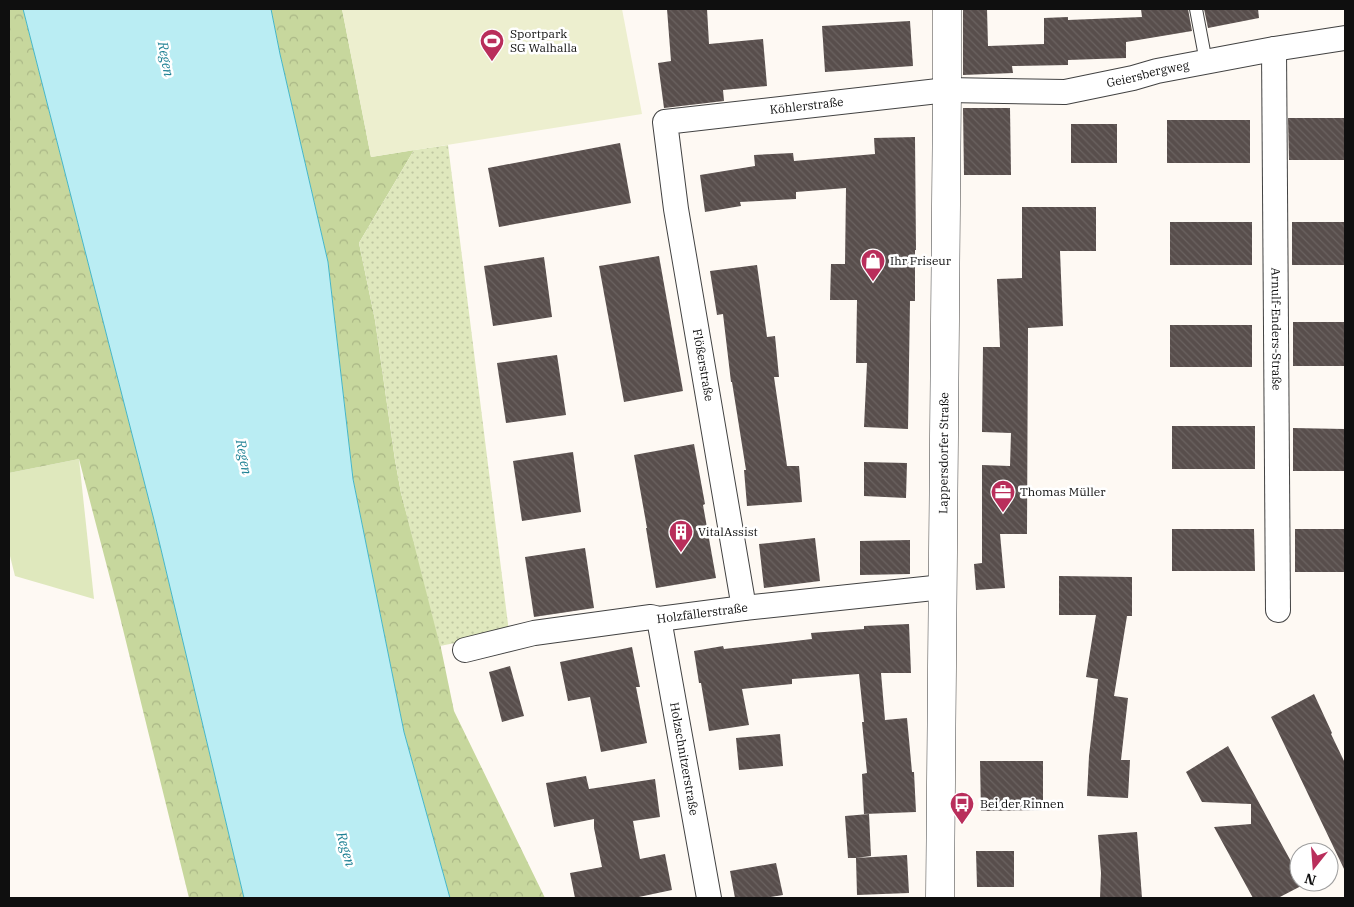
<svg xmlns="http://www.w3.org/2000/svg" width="1354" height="907" font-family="'IBM Plex Serif',serif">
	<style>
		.grass { fill: #dfe8bd }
		.forest { fill: url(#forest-crowns) }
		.garden { fill: url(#garden-dots) }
		.pitch { fill: #edefcf }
		.water { fill: #baedf3; stroke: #45b6c6 }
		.building { fill: url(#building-back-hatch) }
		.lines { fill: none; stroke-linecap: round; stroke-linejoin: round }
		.service-casing { stroke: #424242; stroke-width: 14 }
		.minor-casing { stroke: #424242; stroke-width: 26 }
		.tertiary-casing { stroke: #424242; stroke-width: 29 }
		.service { stroke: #fff; stroke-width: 12 }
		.minor { stroke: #fff; stroke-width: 24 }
		.tertiary { stroke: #fff; stroke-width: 28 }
		.labels { text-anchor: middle; stroke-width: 5; stroke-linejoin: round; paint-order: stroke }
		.poi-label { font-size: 12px; fill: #0f0f0f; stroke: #fff; text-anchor: start }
		.street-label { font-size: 12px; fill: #0f0f0f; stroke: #fff }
		.water-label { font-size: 14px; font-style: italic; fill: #1e8194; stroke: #fff }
	</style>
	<defs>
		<pattern id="forest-crowns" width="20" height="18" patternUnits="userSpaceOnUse" patternTransform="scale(1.25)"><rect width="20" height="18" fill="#c7d79d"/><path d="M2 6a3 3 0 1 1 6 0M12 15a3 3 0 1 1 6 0" fill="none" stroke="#aab786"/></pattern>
		<pattern id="garden-dots" width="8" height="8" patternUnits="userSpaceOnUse" patternTransform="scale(1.25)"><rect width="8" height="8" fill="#dfe8bd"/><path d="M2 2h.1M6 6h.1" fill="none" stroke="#bec6a1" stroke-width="1.8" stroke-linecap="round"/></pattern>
		<pattern id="building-back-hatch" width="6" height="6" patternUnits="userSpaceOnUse" patternTransform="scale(1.25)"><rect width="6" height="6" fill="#584e4c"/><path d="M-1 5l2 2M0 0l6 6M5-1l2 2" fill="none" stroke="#6b6361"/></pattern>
	</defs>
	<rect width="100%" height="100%" fill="#fef9f3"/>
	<polygon class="grass" points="79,459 94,599 15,576 9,552 9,473"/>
	<g class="forest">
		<polygon points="9,9 23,9 154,520 244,898 189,898 118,609 79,459 9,473"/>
		<polygon points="271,9 342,9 371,157 414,150 359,243 375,320 395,460 401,493 436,624 454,711 545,898 450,898 404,732 353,479 328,262 280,54"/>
	</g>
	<polygon class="garden" points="448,145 509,632 440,646 401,493 395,460 375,320 359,243 414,150"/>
	<polygon class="pitch" points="342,9 622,9 642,114 371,157"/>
	<polygon class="water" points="23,9 271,9 280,54 328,262 353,479 404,732 450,898 244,898 154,520"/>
	<g class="building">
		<polygon points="667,9 707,9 709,44 763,39 767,86 723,90 724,101 664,108 658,63 671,61"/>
		<polygon points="963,9 987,9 988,46 1044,44 1044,18 1068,17 1068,20 1142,17 1141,9 1188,9 1192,31 1126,42 1126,58 1068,60 1068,65 1012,66 1013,73 963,75"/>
		<polygon points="1204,9 1258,9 1259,18 1208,28"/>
		<polygon points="910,21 913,66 825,72 822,26"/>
		<polygon points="963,108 1010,108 1011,175 964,175"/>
		<polygon points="1288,118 1345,118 1345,160 1289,160"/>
		<rect x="1167" y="120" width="83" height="43"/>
		<rect x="1071" y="124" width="46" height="39"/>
		<polygon points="915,137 916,250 915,250 915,301 910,301 908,429 864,427 867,363 856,363 857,300 830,300 831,264 845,264 846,188 796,192 796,199 740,202 741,206 705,212 700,175 755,166 754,155 793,153 794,161 875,154 874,138"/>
		<polygon points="620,143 631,203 499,227 488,168"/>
		<polygon points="1022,207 1096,207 1096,251 1060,251 1063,326 1028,328 1027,534 1000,534 1005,588 976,590 974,564 982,563 982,465 1010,466 1011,433 982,432 983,347 1000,347 997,279 1022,278"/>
		<rect x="1170" y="222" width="82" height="43"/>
		<rect x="1292" y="222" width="53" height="43"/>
		<polygon points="659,256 683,391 624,402 599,266"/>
		<polygon points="544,257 552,317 493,326 484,266"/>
		<polygon points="757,265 767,337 775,336 779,377 774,377 787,466 799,466 802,502 747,506 744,470 746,470 732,382 731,382 723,314 717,315 710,271"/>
		<rect x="1293" y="322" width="52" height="44"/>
		<rect x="1170" y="325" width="82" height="42"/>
		<polygon points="557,355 566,415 506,423 497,363"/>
		<rect x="1172" y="426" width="83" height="43"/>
		<polygon points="1293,428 1345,429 1345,471 1293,471"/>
		<polygon points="694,444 705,504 703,505 716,578 656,588 646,528 647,528 634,455"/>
		<polygon points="573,452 581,512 522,521 513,461"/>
		<polygon points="864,462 907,463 906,498 864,496"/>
		<polygon points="1172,529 1254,529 1255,571 1172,571"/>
		<rect x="1295" y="529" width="50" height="43"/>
		<polygon points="815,538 820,581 764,588 759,544"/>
		<polygon points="910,540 910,574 860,575 860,541"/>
		<polygon points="585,548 594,608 534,617 525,557"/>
		<polygon points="1059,576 1132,577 1132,616 1127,616 1114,696 1128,698 1121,760 1130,760 1128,798 1087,796 1089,756 1098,679 1086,677 1096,615 1059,615"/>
		<polygon points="909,624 911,673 881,673 885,720 907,718 912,772 914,772 916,812 864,814 862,774 867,773 862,722 864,722 859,674 792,679 792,684 742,689 749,725 709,731 701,683 699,683 694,651 723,646 724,649 812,639 811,633 864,629 864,626"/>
		<polygon points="632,647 640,687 636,687 647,743 601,752 590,697 568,701 560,662"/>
		<polygon points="510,666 524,716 502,722 489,672"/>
		<polygon points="1314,694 1332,733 1331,734 1345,763 1345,871 1271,717"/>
		<polygon points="780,734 783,766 739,770 736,738"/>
		<polygon points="1228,746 1299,876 1299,882 1302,882 1303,885 1278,898 1253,898 1214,827 1251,824 1251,804 1202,802 1186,772"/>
		<polygon points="980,761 1043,761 1043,810 981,811"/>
		<polygon points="586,776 589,789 655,779 660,817 633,821 640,859 665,854 672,890 634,898 575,898 570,873 602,867 594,828 594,819 554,827 546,783"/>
		<polygon points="869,814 871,856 856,858 907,855 909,893 857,895 856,858 848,858 845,816"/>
		<polygon points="1137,832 1142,898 1100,898 1101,873 1098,835"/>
		<polygon points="976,851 1014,851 1014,887 977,887"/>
		<polygon points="776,863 783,895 764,898 735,898 730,871"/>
	</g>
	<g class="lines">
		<defs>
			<polyline id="service" points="1196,9 1206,62"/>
			<g id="minor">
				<path id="s1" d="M 1274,49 L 1278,610"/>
				<path id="s2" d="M 744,608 L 676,209 L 665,122 L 947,90 L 1065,92 L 1133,78 L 1157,71 L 1274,49 L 1345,38"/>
				<path id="s3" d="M 659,619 L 709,898"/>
				<path id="s4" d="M 465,650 L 534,633 L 651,617 L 659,619 L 744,608 L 943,587"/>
			</g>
			<g id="tertiary">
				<path id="s5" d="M 940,898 L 947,90 L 947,9"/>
			</g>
		</defs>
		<use href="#service" class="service-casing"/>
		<use href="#minor" class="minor-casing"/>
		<use href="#tertiary" class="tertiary-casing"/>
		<use href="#service" class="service"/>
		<use href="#minor" class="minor"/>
		<use href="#tertiary" class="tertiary"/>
	</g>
	<defs>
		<symbol id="stadium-pin" viewBox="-11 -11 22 30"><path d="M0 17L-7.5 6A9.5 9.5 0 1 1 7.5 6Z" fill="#b92e5b" stroke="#fff"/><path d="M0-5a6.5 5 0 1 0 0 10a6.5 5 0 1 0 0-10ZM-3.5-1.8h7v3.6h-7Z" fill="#fff"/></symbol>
		<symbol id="shop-pin" viewBox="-11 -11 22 30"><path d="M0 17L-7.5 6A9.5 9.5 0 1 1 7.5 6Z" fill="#b92e5b" stroke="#fff"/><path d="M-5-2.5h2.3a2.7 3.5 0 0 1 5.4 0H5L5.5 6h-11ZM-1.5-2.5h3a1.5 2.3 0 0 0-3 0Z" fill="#fff"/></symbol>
		<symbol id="office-pin" viewBox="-11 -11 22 30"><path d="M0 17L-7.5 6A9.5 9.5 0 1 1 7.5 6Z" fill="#b92e5b" stroke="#fff"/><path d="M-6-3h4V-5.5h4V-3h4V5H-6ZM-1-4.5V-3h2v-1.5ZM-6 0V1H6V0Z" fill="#fff"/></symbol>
		<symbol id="building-pin" viewBox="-11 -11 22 30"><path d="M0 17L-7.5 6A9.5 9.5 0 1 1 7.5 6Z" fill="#b92e5b" stroke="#fff"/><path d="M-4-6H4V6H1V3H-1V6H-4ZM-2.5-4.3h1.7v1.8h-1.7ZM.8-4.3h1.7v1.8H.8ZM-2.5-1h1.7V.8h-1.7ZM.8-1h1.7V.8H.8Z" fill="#fff"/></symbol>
		<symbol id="bus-pin" viewBox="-11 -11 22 30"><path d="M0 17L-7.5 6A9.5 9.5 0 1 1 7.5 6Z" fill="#b92e5b" stroke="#fff"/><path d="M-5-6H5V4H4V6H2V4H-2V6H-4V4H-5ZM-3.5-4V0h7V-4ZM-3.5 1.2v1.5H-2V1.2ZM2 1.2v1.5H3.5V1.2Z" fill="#fff"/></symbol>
	</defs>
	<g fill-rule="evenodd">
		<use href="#stadium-pin" x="478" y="27" width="28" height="38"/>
		<use href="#shop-pin" x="859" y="247" width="28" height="38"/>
		<use href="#office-pin" x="989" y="478" width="28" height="38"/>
		<use href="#building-pin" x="667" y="518" width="28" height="38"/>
		<use href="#bus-pin" x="948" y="790" width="28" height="38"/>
	</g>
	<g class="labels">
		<g class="poi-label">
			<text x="510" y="38">Sportpark<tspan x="510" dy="14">SG Walhalla</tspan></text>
			<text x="890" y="265">Ihr Friseur</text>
			<text x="1020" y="496">Thomas Müller</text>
			<text x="698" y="536">VitalAssist</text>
			<text x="980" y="808">Bei der Rinnen</text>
		</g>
		<g class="street-label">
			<text dy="4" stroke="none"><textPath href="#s2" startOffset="979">Geiersbergweg</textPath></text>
			<text dy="4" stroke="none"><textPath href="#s2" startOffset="635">Köhlerstraße</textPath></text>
			<text dy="4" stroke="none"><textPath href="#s1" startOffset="280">Arnulf-Enders-Straße</textPath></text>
			<text transform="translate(703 365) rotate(80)" y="4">Flößerstraße</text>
			<text dy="4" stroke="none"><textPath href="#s5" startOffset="445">Lappersdorfer Straße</textPath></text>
			<text dy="4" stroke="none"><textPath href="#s4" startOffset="241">Holzfällerstraße</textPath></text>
			<text dy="4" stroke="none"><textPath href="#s3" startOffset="142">Holzschnitzerstraße</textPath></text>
		</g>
		<g class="water-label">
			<text transform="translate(166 59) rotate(79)" y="5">Regen</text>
			<text transform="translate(244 457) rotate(79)" y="5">Regen</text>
			<text transform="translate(346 849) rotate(74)" y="5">Regen</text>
		</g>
	</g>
	<rect width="1354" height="907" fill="none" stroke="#0f0f0f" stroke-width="20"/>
	<g transform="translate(1314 867) rotate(197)"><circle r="24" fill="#ffffff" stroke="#9f9f9f"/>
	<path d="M0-4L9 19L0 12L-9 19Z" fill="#b92e5b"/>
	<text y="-8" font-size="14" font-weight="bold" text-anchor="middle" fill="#0f0f0f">N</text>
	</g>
</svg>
